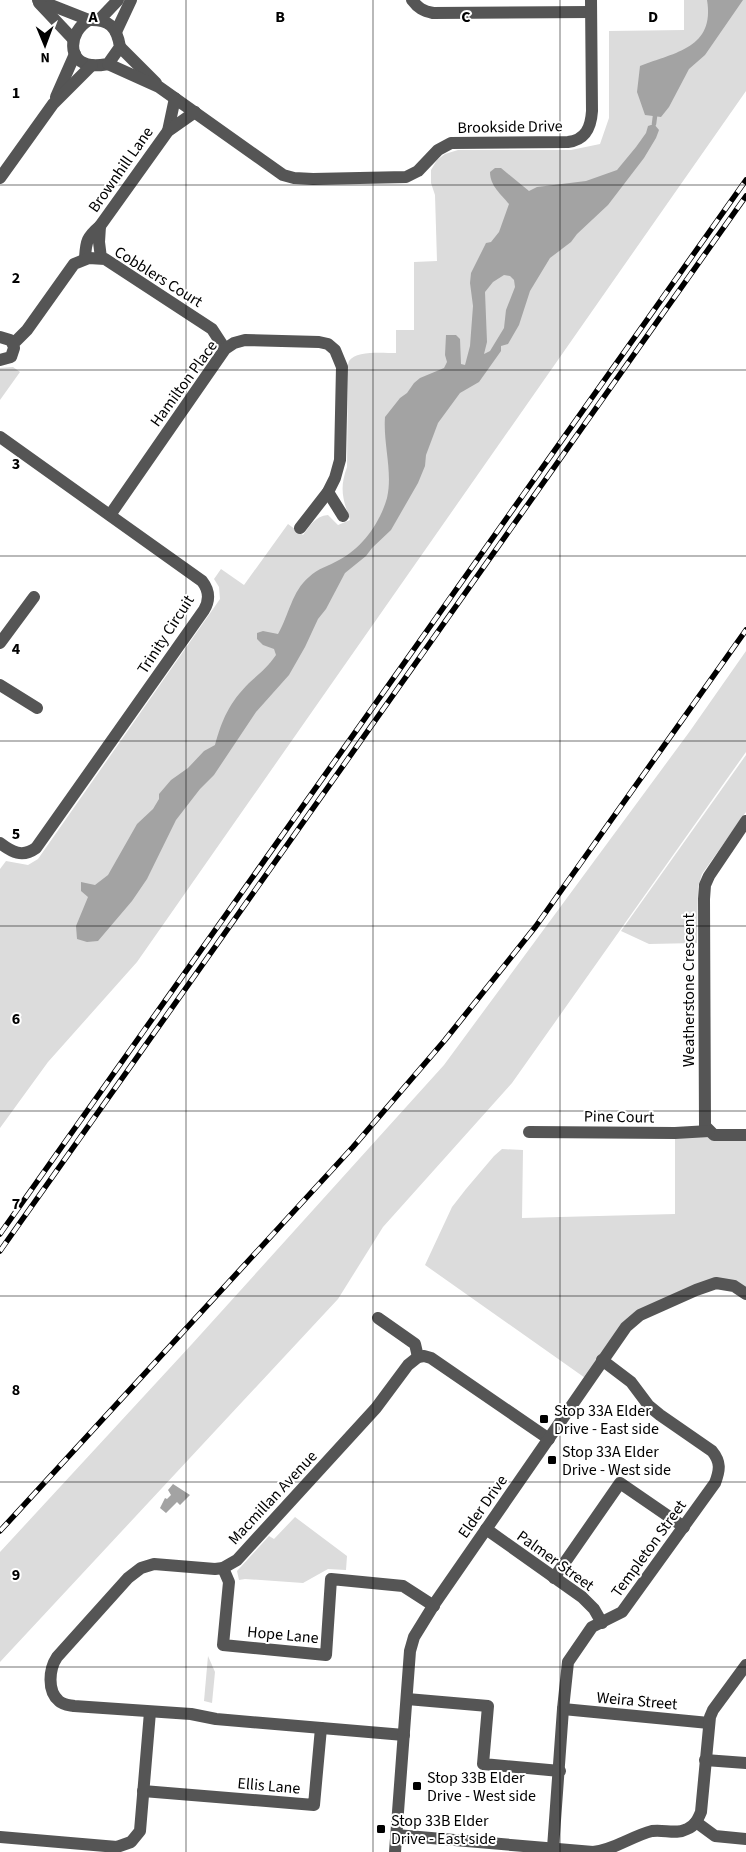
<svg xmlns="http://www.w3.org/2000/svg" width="746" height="1852" font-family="'Source Sans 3',sans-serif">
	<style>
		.green { fill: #dcdcdc }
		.water { fill: #a3a3a3; fill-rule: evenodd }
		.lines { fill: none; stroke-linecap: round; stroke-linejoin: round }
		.stream { stroke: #a3a3a3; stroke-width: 4.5 }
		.minor { stroke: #555; stroke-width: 12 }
		.rail-casing { stroke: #000; stroke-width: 5.5 }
		.rail { stroke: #fff; stroke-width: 4; stroke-dasharray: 11; stroke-linecap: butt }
		.grid { fill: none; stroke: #000; stroke-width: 1; stroke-opacity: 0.55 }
		.poi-dot { fill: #000; stroke: #fff; stroke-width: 2 }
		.labels { text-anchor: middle; stroke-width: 4; stroke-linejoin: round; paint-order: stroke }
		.street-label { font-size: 16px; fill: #000; stroke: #fff }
		.poi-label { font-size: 16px; fill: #000; stroke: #fff; text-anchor: start }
		.grid-label { font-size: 16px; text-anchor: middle; font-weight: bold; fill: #000; stroke: #fff; stroke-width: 4; stroke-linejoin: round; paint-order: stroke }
	</style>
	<rect width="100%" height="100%" fill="#fff"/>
	<g class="green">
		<path d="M 684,0 L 746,0 L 746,91 L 137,962 L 48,1062 L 0,1128 L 0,869 L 6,861 L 28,865 L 38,859 L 220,599 L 219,587 L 214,579 L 221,569 L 244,585 L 288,524 L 303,535 C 310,526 315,516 328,515 L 338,525 L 350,520 C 343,499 339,489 347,467 L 348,369 C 348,366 348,363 349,361 C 356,350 384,353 396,353 L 396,330 L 414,330 L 414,262 L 437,261 L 435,195 L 431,183 L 431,170 L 437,160 L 445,154 L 458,150 L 571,150 L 600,144 L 609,118 L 609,31 L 684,30 Z"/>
		<polygon points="13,367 20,372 0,400 0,368"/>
		<polygon points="746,651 746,752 512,1083 383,1227 338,1299 0,1662 0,1552 192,1344 444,1065 690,731"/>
		<polygon points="746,755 746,812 702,874 698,887 697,943 649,944 621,931"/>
		<polygon points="675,1133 746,1135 746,1294 716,1283 641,1315 588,1380 425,1265 452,1207 466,1189 494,1156 502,1149 523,1150 522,1218 675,1214"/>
		<polygon points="295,1517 347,1556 346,1570 328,1569 303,1583 245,1579 239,1580 237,1571 269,1536 274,1539"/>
		<polygon points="208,1656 215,1672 212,1703 204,1701"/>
	</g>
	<g class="water">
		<path d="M 707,0 L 743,0 L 705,55 L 689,69 L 669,107 L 661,117 L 645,115 L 637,92 L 640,66 C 676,52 715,48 707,0 Z"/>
		<path d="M 654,124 L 659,130 L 656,138 L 644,158 L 608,205 L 577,234 L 571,242 L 550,258 L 530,291 L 519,325 L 508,344 L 501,346 L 501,351 L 479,382 L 460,393 L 438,423 L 426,455 L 425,466 L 418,483 L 391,530 L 372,548 L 366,556 L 345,573 L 326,609 L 318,619 L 305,647 L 289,675 L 256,712 L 214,775 L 200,789 L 176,820 L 147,879 L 132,901 L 98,941 L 87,942 L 77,939 L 76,926 L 88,897 L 81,891 L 81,882 L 95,885 L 108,875 L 137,824 L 153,809 L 159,799 L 159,794 L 171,780 L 188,768 L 204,751 L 215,745 C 222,720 229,703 249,683 C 260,673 267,668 276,655 L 274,649 L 263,645 L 257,639 L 257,633 L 263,631 L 278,634 C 289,615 292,591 309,577 C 318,568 329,566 339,560 C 362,548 380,523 387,498 C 393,472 383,444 385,417 L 400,398 L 407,393 L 414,383 L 420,378 L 444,368 L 447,362 L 445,355 L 446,335 L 456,335 L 460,339 L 461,364 L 465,365 L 470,346 L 473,306 L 470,283 L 471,273 L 486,243 L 491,242 L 499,232 L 509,204 C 501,194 490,186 490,172 L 495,168 L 501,168 L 529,191 L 537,187 L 586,181 L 617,170 L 636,147 L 646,133 L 648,126 ZM 504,275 L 510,276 L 514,280 L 515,287 L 506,310 L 504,328 L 490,351 L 484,354 L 487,342 L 485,292 L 493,282 Z"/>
		<polygon points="173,1484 190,1495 180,1505 177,1502 166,1513 160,1508 165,1498 167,1499 171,1495 168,1490"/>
	</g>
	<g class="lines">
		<polyline class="stream" points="654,124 655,116"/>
		<g class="minor">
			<polyline points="38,0 89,20"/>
			<path d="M 412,0 C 418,8 423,11 433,13 L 591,12"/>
			<polyline points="39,3 73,39"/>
			<path d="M 89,20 C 109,19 117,27 120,47 L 108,64 C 102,65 97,66 91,65 C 67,62 68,32 89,20 Z"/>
			<polyline points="99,20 118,0"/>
			<polyline points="116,32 131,0"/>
			<polyline points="120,47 156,83"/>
			<path d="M 108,64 L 159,87 L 283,175 L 294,178 L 313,179 L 406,177 L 418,171 L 438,150 L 451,143 L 568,142 C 586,140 591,127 592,111 L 591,0"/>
			<polyline points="56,97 75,54"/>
			<polyline points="168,131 175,98"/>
			<polyline points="0,178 53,104 92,65"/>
			<polyline points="100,226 99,242 101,258"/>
			<path d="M 85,258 C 86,241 87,237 100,226 L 168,131 L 195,112"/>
			<polyline points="0,337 10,340 13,344"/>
			<polyline points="0,360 11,357 14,348 13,344 27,330 74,264 89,258 105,259 212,329 225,349"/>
			<path d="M 0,437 L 202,581 C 209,590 210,600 204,610 L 36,848 C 22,858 12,852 0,843"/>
			<polyline points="328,492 343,516"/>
			<polyline points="110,515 225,349 234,343 245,340 319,342 328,344 335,350 342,367 340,460 335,478 328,492 300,528"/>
			<polyline points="0,643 34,597"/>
			<polyline points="0,685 37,708"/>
			<polyline points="746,821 709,876 705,885 704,899 705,1126 714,1135 746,1135"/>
			<polyline points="529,1132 675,1133 709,1131"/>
			<polyline points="378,1318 415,1344 418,1357"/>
			<polyline points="486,1529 582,1597 594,1609 602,1623"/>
			<polyline points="223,1568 229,1582 223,1645 326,1655 331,1579 403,1586 434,1606"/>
			<polyline points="554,1578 620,1483 684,1527"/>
			<polyline points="407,1699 488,1706 483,1764 560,1771"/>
			<polyline points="563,1709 709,1723"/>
			<path d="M 404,1735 L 216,1719 L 191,1714 L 74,1706 C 69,1705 63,1705 59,1701 C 47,1691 49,1669 57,1657 L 128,1578 L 141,1568 L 154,1564 L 215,1569 L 223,1568 L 237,1560 L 376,1408 L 408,1365 L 418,1357 L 424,1356 L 431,1358 L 549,1439"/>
			<polyline points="705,1760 746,1763"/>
			<polyline points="143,1791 314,1805 321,1728"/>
			<polyline points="696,1822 715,1836 746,1839"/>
			<path d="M 396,1835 L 593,1852 C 614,1850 632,1836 652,1831 C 664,1829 676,1835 687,1829 C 695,1826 698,1819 701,1812 L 710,1717 L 713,1710 L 746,1665"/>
			<polyline points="0,1837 117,1847 131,1842 140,1831 150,1712"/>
			<path d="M 553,1848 L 563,1709 L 568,1662 L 592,1627 L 622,1612 L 715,1483 C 720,1470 721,1462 712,1451 L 660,1415 L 649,1406 L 631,1382 L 602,1360"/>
			<polyline points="395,1852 410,1651 414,1637 435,1603 626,1327 640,1315 696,1290 716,1283 734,1286 746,1294"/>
		</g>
		<defs>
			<g id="rail">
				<polyline points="0,1234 746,180"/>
				<polyline points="0,1251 746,196"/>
				<polyline points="0,1531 353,1147 445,1040 536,926 746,630"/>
			</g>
		</defs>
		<use href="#rail" class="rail-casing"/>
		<use href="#rail" class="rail"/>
	</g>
	<path class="grid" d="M 186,0 L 186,1852M 373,0 L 373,1852M 560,0 L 560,1852M 0,185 L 746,185M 0,370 L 746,370M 0,556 L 746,556M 0,741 L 746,741M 0,926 L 746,926M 0,1111 L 746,1111M 0,1296 L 746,1296M 0,1482 L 746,1482M 0,1667 L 746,1667"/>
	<g class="poi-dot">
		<rect x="539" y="1414" width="10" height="10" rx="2.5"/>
		<rect x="547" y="1455" width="10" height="10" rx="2.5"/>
		<rect x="412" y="1781" width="10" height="10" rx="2.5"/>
		<rect x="376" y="1824" width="10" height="10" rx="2.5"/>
	</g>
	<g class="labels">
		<g class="street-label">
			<text transform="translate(510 126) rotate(-1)" y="6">Brookside Drive</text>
			<text transform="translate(120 169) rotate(-55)" y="6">Brownhill Lane</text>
			<text transform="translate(159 276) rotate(32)" y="6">Cobblers Court</text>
			<text transform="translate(183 383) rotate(-54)" y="6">Hamilton Place</text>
			<text transform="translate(165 634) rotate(-57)" y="6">Trinity Circuit</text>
			<text transform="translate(688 990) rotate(-90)" y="6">Weatherstone Crescent</text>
			<text transform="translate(619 1116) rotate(1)" y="6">Pine Court</text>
			<text transform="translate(272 1497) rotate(-47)" y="6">Macmillan Avenue</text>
			<text transform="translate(482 1506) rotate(-55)" y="6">Elder Drive</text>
			<text transform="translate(648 1548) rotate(-54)" y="6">Templeton Street</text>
			<text transform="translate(556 1560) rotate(36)" y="6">Palmer Street</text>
			<text transform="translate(283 1634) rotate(5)" y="6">Hope Lane</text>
			<text transform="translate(637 1700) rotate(5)" y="6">Weira Street</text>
			<text transform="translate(269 1785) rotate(5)" y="6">Ellis Lane</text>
		</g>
		<g class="poi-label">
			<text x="554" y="1416">Stop 33A Elder<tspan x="554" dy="18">Drive - East side</tspan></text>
			<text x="562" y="1457">Stop 33A Elder<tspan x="562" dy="18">Drive - West side</tspan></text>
			<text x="427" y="1783">Stop 33B Elder<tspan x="427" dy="18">Drive - West side</tspan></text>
			<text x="391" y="1826">Stop 33B Elder<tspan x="391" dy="18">Drive - East side</tspan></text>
		</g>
	</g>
	<g class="grid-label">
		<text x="93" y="22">A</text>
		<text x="280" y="22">B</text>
		<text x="466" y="22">C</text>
		<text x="653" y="22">D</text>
		<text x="16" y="98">1</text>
		<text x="16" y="283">2</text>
		<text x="16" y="469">3</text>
		<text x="16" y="654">4</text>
		<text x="16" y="839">5</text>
		<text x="16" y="1024">6</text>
		<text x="16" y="1209">7</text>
		<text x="16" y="1395">8</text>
		<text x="16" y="1580">9</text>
	</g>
	<g transform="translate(45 45) rotate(179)" stroke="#ffffff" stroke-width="4" paint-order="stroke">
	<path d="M0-4L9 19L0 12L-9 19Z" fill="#000000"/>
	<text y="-8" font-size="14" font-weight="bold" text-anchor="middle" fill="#000000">N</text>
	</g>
</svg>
